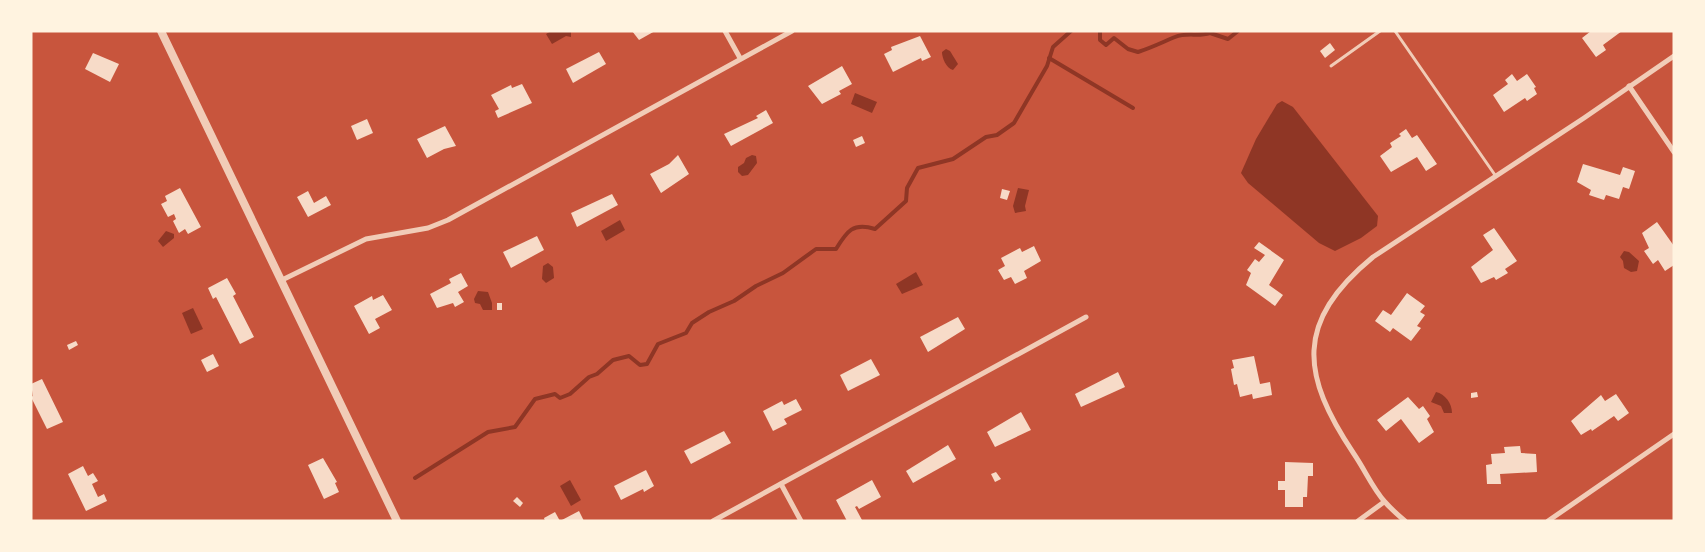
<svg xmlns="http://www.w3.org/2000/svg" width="1705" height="552" font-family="'Asap Condensed',sans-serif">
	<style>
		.water { fill: #8f3625 }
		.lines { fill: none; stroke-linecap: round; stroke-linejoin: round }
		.stream { stroke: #8f3625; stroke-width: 4 }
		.building { fill: #f7dbc8 }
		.service { stroke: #f1ccb7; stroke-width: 3 }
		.minor { stroke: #f1ccb7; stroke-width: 5 }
		.tertiary { stroke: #f1ccb7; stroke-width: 8 }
	</style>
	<rect width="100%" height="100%" fill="#c8553d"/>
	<g class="water">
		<polygon points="551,31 571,31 571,37 566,36 552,44 546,34"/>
		<path d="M 946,49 L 950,51 L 958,64 L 953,70 C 946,68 942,58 942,52 Z"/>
		<polygon points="855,93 877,102 872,113 851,104"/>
		<polygon points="1282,101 1293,107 1378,216 1377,226 1361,238 1335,251 1319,243 1248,183 1241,173 1256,139 1277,104"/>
		<polygon points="752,155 756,156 757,163 748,175 742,176 738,172 738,167 744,163 746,158"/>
		<polygon points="1018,188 1029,190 1025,206 1026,211 1015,213 1013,206"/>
		<polygon points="620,220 625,230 606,241 601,231"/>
		<polygon points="166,231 174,234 174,238 163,247 158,241"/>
		<polygon points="1624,251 1629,252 1639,261 1637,271 1631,272 1624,268 1623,261 1620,257"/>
		<polygon points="548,263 553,267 554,278 546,283 542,279 543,266"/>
		<polygon points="916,272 923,285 902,294 896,284"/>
		<polygon points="478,291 488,292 492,303 492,310 483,310 480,304 475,303 474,299"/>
		<polygon points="193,308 203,329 191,334 182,313"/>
		<path d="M 1436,392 C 1445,394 1452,403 1452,413 L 1444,413 L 1441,406 L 1431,402 Z"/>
		<polygon points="570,480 581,500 571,506 560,486"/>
	</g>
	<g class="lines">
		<g class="stream">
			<path d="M 1100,31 L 1100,40 L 1106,45 L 1114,38 L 1128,49 L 1138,52 C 1151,48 1163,42 1175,37 C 1187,32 1198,37 1210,33 L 1228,39 L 1238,31"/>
			<polyline points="1049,58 1133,108"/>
			<path d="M 415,478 L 488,432 L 515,427 L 535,399 L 555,394 L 560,398 L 570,394 L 589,377 L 597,374 L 613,360 L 629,356 L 640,365 L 647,364 L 658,344 L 686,333 L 692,323 L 709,312 L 734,301 L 756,286 L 783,273 L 816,249 L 836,249 C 847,231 853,222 875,229 L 906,201 L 907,188 L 918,168 L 953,159 L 986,137 L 997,135 L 1014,123 L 1047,66 L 1053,47 L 1071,31"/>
		</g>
	</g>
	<g class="building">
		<polygon points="632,31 655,31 639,40"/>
		<polygon points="1591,31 1622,31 1603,45 1606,50 1596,57 1582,38"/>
		<polygon points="920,36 931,57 922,61 921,58 893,72 884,54 892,50 891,47"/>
		<polygon points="1330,43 1335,50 1325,58 1320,51"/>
		<polygon points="599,52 606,64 573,83 566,69"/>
		<polygon points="93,53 119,64 110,82 85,69"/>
		<polygon points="842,66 852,84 839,91 841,94 822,104 808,86"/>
		<polygon points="1512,74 1517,81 1527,74 1536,87 1534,88 1537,94 1527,101 1525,98 1504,112 1493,95 1508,84 1505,80"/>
		<polygon points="522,84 532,103 498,118 495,111 499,109 491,95 511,85 512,88"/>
		<polygon points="766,110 773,123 731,146 724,134 758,118 756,116"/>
		<polygon points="367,119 373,133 357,140 351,126"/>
		<polygon points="445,126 456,146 444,149 427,158 417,139"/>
		<polygon points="1406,129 1412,138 1417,135 1437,164 1426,171 1417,157 1391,172 1380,156 1392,147 1390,143 1401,136 1399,134"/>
		<polygon points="862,136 865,143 856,147 853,140"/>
		<polygon points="678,155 689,174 661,193 650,174 669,164"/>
		<polygon points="1583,164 1620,175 1623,167 1635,171 1629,189 1623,187 1619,199 1606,195 1604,200 1589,195 1591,190 1577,182"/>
		<polygon points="180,188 201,227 188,234 185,229 179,233 173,221 176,219 174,214 168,217 161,204 167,201 165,196"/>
		<polygon points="1002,189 1010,191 1007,200 1000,198"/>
		<polygon points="308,191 314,203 326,196 331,205 308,217 297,197"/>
		<polygon points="612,194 618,205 577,227 571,213"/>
		<polygon points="1657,222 1674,246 1674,265 1665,271 1658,260 1653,264 1644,251 1649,248 1642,233"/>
		<polygon points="1494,228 1517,261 1505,269 1508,273 1496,280 1494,277 1481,283 1471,267 1493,250 1483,235"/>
		<polygon points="537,236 544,250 511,268 503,252"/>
		<polygon points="1259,242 1284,260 1269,285 1283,295 1275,306 1246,285 1251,273 1247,270 1255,259 1259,262 1265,255 1254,248"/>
		<polygon points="1034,246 1041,261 1024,271 1027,278 1015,284 1011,277 1004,280 998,270 1005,266 1001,258 1020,248 1022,252"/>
		<polygon points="461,273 468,286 458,292 464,302 455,307 453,303 437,308 430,294 451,283 449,279"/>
		<polygon points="227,278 236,294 233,296 254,337 240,344 216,297 213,299 208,288"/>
		<polygon points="1407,293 1425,306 1420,312 1425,315 1417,326 1421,328 1411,341 1393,328 1390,332 1375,321 1383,310 1391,315"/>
		<polygon points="383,295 392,310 375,319 380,328 369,334 354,306 372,296 373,300"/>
		<rect x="497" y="303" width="5" height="7"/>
		<polygon points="958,317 965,329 928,352 920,337"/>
		<polygon points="76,341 78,345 69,350 67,345"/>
		<polygon points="213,354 219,366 207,372 201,360"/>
		<polygon points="1254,356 1260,384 1270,382 1272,395 1253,399 1252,394 1240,397 1237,384 1234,385 1231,369 1234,368 1232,360"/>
		<polygon points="871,359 880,375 848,391 840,375"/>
		<polygon points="1118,372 1125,387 1081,407 1075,394"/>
		<polygon points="42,379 63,422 47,429 31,397 33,396 31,384"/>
		<polygon points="1477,392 1478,397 1471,398 1471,393"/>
		<polygon points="1616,394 1629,413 1618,421 1614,416 1592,431 1591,429 1581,435 1571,421 1601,395 1605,401"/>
		<polygon points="1408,397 1419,409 1423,406 1430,416 1427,419 1434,432 1419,443 1401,419 1386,431 1377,420"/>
		<polygon points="796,399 802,410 784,419 787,424 773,431 763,411 782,401 784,405"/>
		<polygon points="1021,412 1031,430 995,447 987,432"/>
		<polygon points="724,431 731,443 691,464 684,451"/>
		<polygon points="948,445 956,459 913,483 906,471"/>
		<polygon points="1520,446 1521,453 1536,454 1537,472 1500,474 1501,484 1487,484 1486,465 1492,464 1491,454 1505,453 1504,447"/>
		<polygon points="323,458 337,482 335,483 339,492 324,499 308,465"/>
		<polygon points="1285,462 1313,463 1313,476 1308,476 1307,497 1303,497 1303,507 1285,507 1285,490 1278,490 1278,481 1285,481"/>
		<polygon points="83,466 88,476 93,473 98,481 92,484 98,497 104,494 107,501 86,511 68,474"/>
		<polygon points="646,470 654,486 644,492 643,489 621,500 614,486"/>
		<polygon points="996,472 1001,479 995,482 991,474"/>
		<polygon points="872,480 881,497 859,509 857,506 855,507 862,520 847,521 836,500"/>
		<polygon points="517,497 523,503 520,507 513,501"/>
		<polygon points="579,511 584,521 560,521"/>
		<polygon points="555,512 560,521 545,521 544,518"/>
	</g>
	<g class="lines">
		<g class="service">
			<polyline points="1395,31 1495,175"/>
			<polyline points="1331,66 1380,31"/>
		</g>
		<g class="minor">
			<polyline points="725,31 740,58"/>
			<polyline points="1629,86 1674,152"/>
			<polyline points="282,280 366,239 428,228 448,220 792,31"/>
			<polyline points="781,484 801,521"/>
			<polyline points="713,521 1086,317"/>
			<polyline points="1358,521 1384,502"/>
			<path d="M 1405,521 C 1398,515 1391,509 1385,502 C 1373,489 1365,470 1354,454 C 1301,375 1294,322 1373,257 L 1584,118 L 1674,56"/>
			<polyline points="1548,521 1674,434"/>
		</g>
		<polyline class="tertiary" points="161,31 397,521"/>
	</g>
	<rect width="1705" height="552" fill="none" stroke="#fff3e0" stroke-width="65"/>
</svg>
